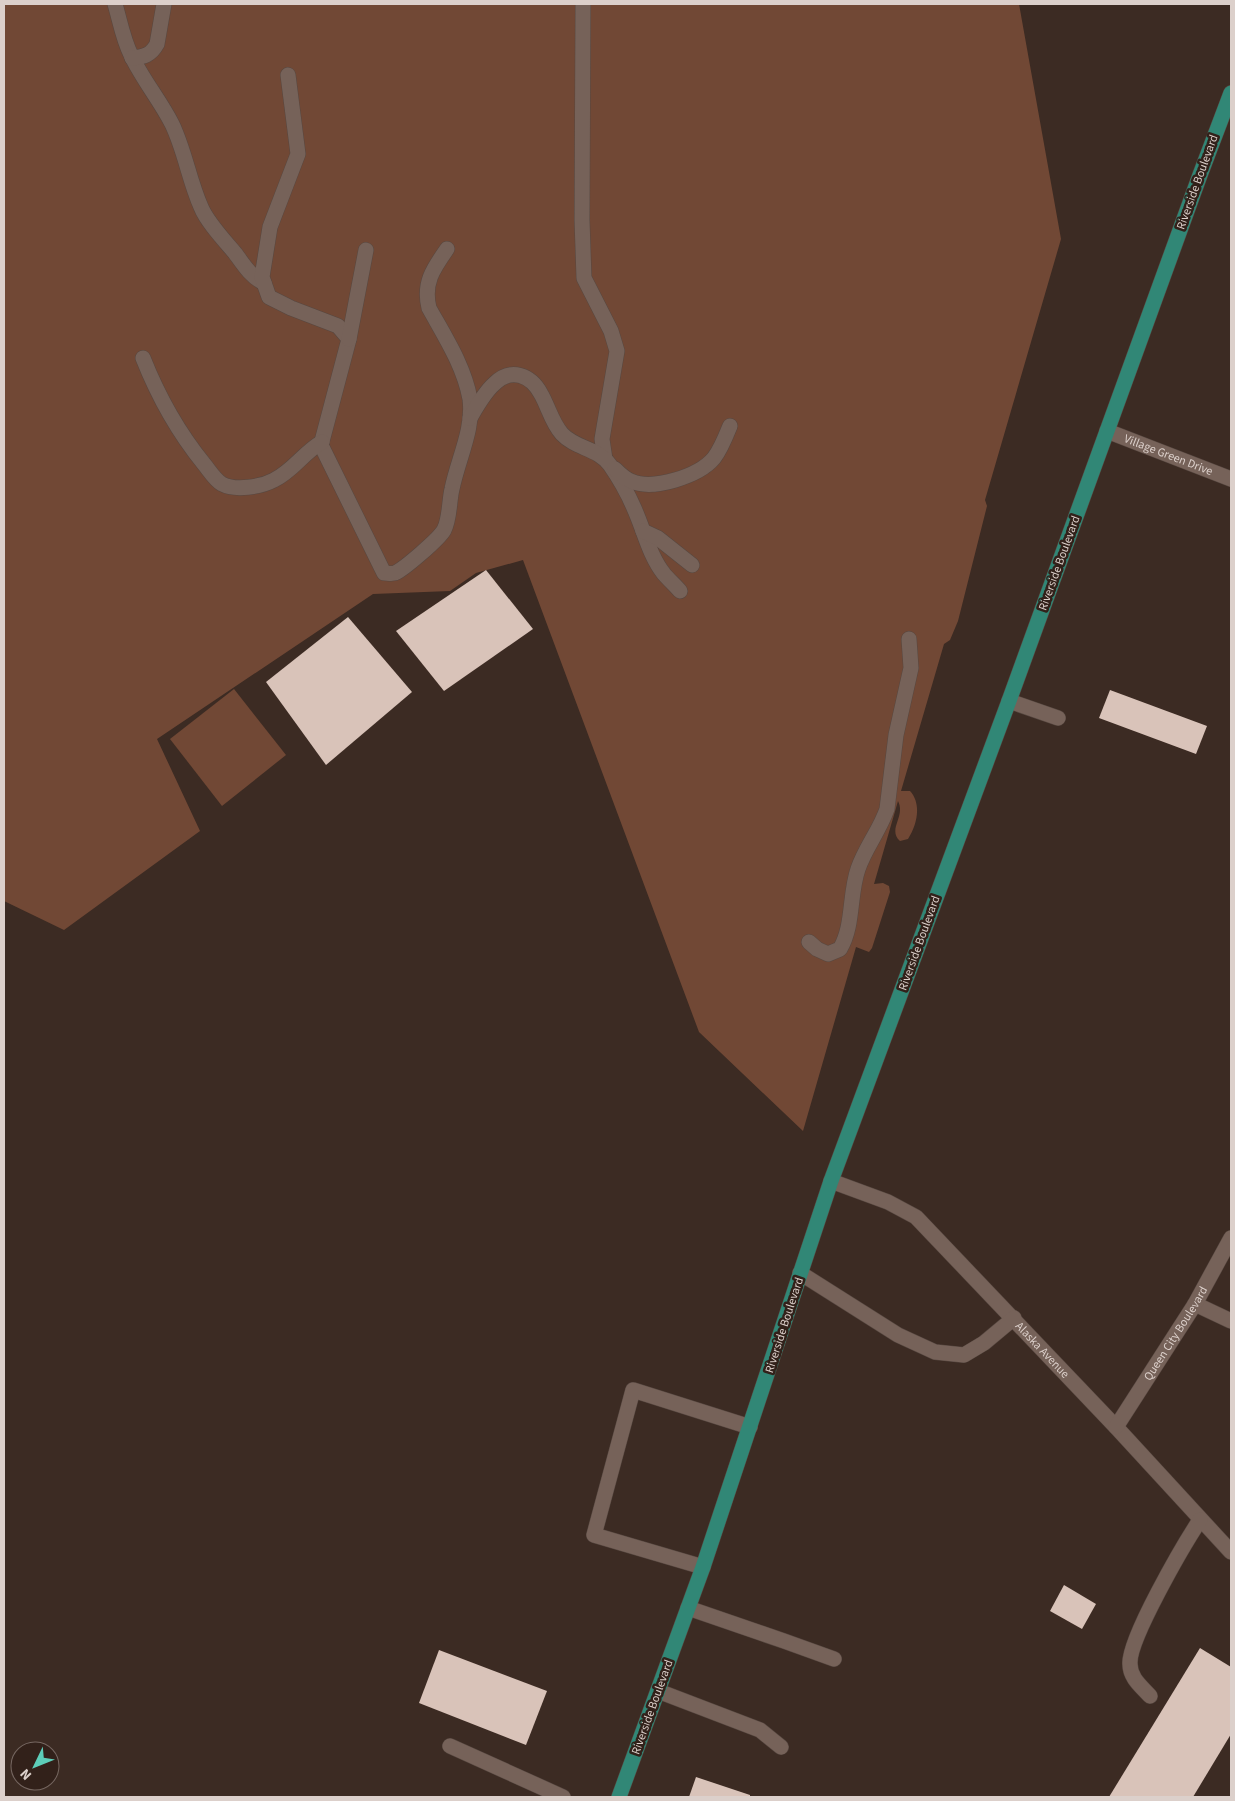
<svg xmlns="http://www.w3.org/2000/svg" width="1235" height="1801" font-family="'Source Sans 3',sans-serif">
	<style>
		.green { fill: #714835 }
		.building { fill: #d9c3b9 }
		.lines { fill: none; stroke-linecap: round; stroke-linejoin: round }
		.minor-casing { stroke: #574841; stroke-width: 16 }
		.major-casing { stroke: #574841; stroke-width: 16 }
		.minor { stroke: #766259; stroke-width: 15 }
		.major { stroke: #318776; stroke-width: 15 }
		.labels { text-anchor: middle; stroke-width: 5; stroke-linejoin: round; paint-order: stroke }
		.street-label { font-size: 12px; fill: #dcd0cb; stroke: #32211a }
	</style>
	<rect width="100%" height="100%" fill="#3c2b23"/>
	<g class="green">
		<path d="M 4,4 L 1019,4 L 1061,239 L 985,500 L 987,506 L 958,621 L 950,640 L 944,644 L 901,791 L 910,791 C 922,804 917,825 908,839 L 900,841 C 887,829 906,817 898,801 L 874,884 L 883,883 L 889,886 L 890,892 L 872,948 L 869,952 L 856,947 L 803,1131 L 699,1032 L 523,560 L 476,573 L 450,591 L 373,594 L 157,739 L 200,831 L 64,930 L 4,901 Z"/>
		<polygon points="234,689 286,755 222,806 170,739"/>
	</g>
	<g class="building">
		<polygon points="486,570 533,629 444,691 396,631"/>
		<polygon points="348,617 412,692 326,765 266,682"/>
		<polygon points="1110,690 1207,726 1196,754 1099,718"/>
		<polygon points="1064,1585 1096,1604 1082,1629 1050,1611"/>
		<polygon points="1200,1648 1231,1667 1231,1734 1193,1797 1109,1797"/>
		<polygon points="439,1650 547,1691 526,1745 419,1703"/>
		<polygon points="696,1777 750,1795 750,1797 689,1797"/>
	</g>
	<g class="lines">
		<defs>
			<g id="minor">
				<path d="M 115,4 C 120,21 123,39 131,55 C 142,79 160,100 172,124 C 185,151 189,180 201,207 C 207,222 224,240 235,253 C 243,264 251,277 264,283"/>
				<polyline points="583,4 582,220 584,278 611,331 617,351 602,439 605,459"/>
				<path d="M 132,58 C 144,57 151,55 157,44 L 164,4"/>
				<path d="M 288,75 L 298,154 L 270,227 L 262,277 L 269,297 L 291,308 L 338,326 L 349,339 L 321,445 L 384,573 C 387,573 392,574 395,573 C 404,569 439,539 444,530 C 450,519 449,501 452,489 C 458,459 474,429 470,399 C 464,366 445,337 429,308 C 423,283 433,269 447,249"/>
				<polyline points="349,339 366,250"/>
				<path d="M 143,358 C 158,396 178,432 204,464 C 209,470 215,480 222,484 C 235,491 261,487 274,480 C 293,471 304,452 322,442"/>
				<path d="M 470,418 C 477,406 484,393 494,384 C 511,367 531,375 541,394 C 548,406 552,423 562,434 C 576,449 598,448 610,465 C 619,478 628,494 634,508 C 644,530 649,555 664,574 C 669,580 675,585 680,591"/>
				<path id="s1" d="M 1107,431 L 1231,479"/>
				<path d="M 615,469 C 619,473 625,479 631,481 C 653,491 699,476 714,458 C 721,449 726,436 730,426"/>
				<polyline points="643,531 658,538 692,565"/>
				<polyline points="1009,701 1058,718"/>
				<path d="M 809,942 L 817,949 L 828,954 L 840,949 C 854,925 849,895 858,869 C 865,848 880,830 887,809 L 896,735 L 911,668 L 909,639"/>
				<path id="s2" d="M 831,1181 L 888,1202 L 916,1217 L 1116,1427 L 1231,1552"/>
				<polyline points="800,1273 898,1335 935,1352 964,1355 984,1343 1014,1318"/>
				<polyline points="1195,1304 1231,1321"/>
				<path id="s3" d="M 1116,1427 L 1195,1304 L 1231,1238"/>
				<polyline points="703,1567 594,1535 633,1390 750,1427"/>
				<polyline points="688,1608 784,1641 834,1659"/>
				<polyline points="658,1691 760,1730 781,1747"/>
				<path d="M 1150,1696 C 1141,1686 1130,1678 1130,1664 C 1128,1640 1184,1544 1200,1520"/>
				<polyline points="450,1746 563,1797"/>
			</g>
			<polyline id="major" points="619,1797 703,1567 831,1181 1009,701 1200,175 1231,93"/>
		</defs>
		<use href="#minor" class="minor-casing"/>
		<use href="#major" class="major-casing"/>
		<use href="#minor" class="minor"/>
		<use href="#major" class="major"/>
	</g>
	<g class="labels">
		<g class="street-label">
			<text transform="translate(1197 182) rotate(-70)" y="4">Riverside Boulevard</text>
			<text dy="4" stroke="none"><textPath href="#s1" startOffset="66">Village Green Drive</textPath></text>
			<text transform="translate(1059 563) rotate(-70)" y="4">Riverside Boulevard</text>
			<text transform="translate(919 943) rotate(-70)" y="4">Riverside Boulevard</text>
			<text transform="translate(784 1325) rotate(-72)" y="4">Riverside Boulevard</text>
			<text dy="4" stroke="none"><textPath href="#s3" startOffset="111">Queen City Boulevard</textPath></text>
			<text dy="4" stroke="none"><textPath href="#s2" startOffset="276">Alaska Avenue</textPath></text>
			<text transform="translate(652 1707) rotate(-70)" y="4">Riverside Boulevard</text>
		</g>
	</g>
	<rect width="1235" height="1801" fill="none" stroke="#dcd0cb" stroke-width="10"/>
	<g transform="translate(35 1766) rotate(227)"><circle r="24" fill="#32211a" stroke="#766761"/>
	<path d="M0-4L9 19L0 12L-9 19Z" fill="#5dceb9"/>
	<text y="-8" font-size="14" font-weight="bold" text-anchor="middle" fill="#dcd0cb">N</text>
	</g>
</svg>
